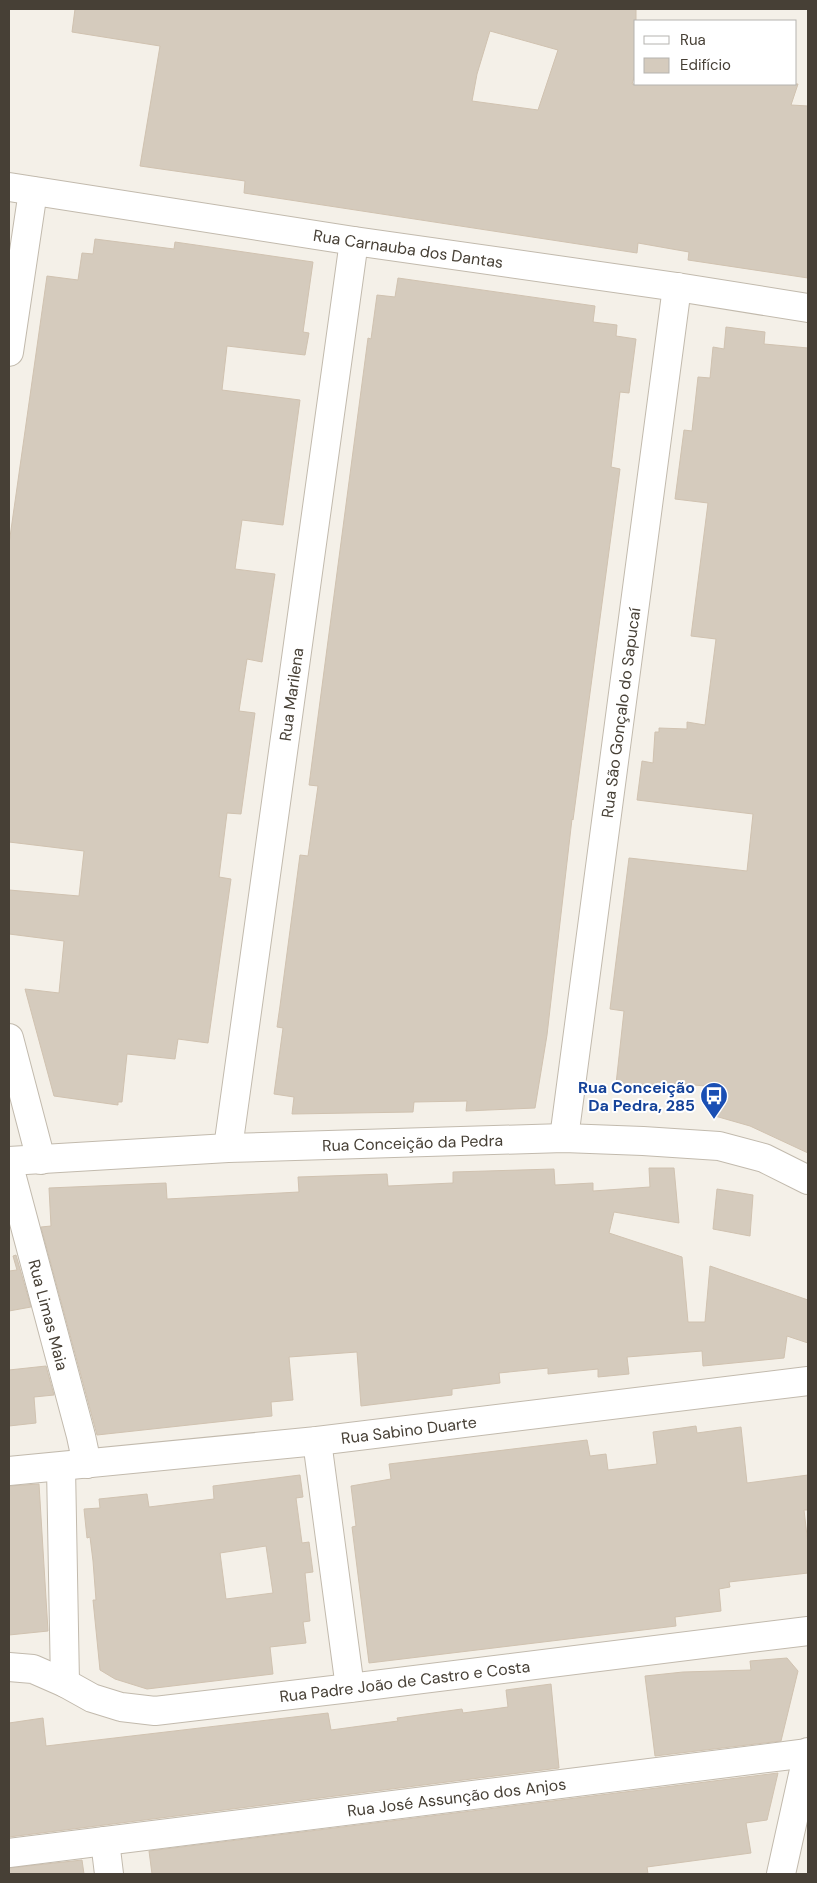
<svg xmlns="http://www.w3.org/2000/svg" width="817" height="1883" font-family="'DM Sans',sans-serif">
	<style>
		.building { fill: #d5cbbd; stroke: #d0c2b0; fill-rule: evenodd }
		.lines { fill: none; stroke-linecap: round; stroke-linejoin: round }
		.minor-casing { stroke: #c2baad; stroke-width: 30 }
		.minor { stroke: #fff; stroke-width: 28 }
		.labels { text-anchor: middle; stroke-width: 4; stroke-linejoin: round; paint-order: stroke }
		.street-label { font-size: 16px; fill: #474036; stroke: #fff }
		.transit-label { font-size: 16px; font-weight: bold; fill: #164399; stroke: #fff; text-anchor: end }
	</style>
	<rect width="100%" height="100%" fill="#f4f0e8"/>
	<g class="building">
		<path d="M 75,9 L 636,9 L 636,71 L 632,84 L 798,84 L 791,105 L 808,106 L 808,278 L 688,260 L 689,252 L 638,243 L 637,253 L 244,193 L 245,181 L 140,166 L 160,46 L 72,32 ZM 490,31 L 558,50 L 538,110 L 472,101 L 477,74 Z"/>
		<polygon points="95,239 174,249 175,242 313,262 303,332 309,333 305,355 227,346 222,390 300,400 283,525 242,520 235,569 275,574 262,662 247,659 239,711 255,713 241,814 227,813 219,877 231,879 208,1043 178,1039 175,1059 127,1054 122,1102 118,1102 118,1105 54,1096 25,989 59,993 64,941 9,934 9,890 79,896 84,851 9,842 9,544 47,276 78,280 82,253 93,254"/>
		<polygon points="398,278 595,306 593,322 617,325 616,336 636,339 629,393 620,392 611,467 620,469 573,820 572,819 547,1035 535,1108 466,1111 467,1101 414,1102 413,1112 292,1114 294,1097 274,1094 283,1028 277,1027 280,1006 300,855 308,856 318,786 309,785 368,338 371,339 377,295 395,297"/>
		<polygon points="726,327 765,332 764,344 808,348 808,1153 750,1126 715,1116 718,1087 657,1082 656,1089 616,1084 624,1011 610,1009 629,858 747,871 753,814 637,800 642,761 653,763 655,732 659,732 659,728 687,729 687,722 705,725 716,639 691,636 708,503 675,499 684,430 692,431 698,377 710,378 713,347 724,349"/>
		<polygon points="649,1168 674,1168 679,1223 614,1212 609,1233 682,1257 688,1322 705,1322 710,1266 808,1300 808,1343 787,1336 784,1358 703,1366 702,1351 627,1357 629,1374 598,1377 598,1369 548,1374 548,1368 499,1373 500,1383 452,1389 452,1395 361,1406 357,1352 289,1357 293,1400 271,1402 272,1416 97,1435 41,1227 51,1226 49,1188 166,1183 167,1199 299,1192 298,1177 387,1174 388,1186 453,1183 453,1172 554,1169 555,1185 593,1183 593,1191 650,1187"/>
		<polygon points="717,1189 753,1195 750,1236 713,1229"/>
		<polygon points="16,1255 31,1307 9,1311 9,1271 17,1270 13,1256"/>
		<polygon points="46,1366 54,1395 34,1397 36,1423 9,1426 9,1370"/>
		<polygon points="696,1426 697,1433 741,1427 747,1483 808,1475 808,1510 804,1510 808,1544 808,1573 729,1582 730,1587 719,1589 721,1611 675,1617 676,1626 369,1663 352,1527 356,1526 351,1486 391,1479 389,1464 587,1440 590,1456 606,1454 608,1470 657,1464 653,1432"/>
		<path d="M 300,1475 L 303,1497 L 296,1498 L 302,1543 L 309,1542 L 313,1572 L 305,1573 L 310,1621 L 303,1622 L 306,1643 L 270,1647 L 273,1674 L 147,1689 L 115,1679 L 100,1670 L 93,1600 L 96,1600 L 93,1561 L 90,1537 L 87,1538 L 84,1509 L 100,1508 L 99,1499 L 147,1494 L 149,1507 L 214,1499 L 213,1486 ZM 266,1546 L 273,1593 L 226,1599 L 220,1553 Z"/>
		<polygon points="39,1484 48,1631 9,1635 9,1486"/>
		<polygon points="787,1658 798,1671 781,1741 655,1756 645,1676 683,1672 751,1670 750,1661"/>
		<polygon points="551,1684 559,1768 9,1837 9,1723 43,1718 46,1746 328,1713 331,1730 398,1721 397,1718 462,1709 463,1713 508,1707 506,1690"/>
		<polygon points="778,1773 767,1820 746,1823 751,1853 647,1867 648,1874 152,1874 149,1851"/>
		<polygon points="82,1860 84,1874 9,1874 9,1868"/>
	</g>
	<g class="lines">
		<defs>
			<g id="minor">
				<path id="s1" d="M 9,187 L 354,241 L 677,287 L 808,308"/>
				<polyline points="9,352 33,191"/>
				<polyline points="9,1038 41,1160"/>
				<path id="s2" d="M 564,1138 L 677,287"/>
				<path id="s3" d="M 228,1148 L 354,241"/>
				<path id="s4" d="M 9,1161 L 228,1148 L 564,1138 L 643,1141 L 719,1146 L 764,1158 L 808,1180"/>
				<path id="s5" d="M 9,1166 L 81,1436 L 87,1464"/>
				<polyline points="317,1441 350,1688"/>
				<polyline points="61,1467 65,1683"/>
				<path id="s6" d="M 9,1471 L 317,1441 L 808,1381"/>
				<path id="s7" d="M 9,1667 L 33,1669 L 65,1683 L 92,1698 L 121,1707 L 155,1711 L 350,1688 L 808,1631"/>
				<polyline points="105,1841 109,1874"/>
				<path id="s8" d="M 9,1853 L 808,1753"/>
				<polyline points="781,1874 808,1752"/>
			</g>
		</defs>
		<use href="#minor" class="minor-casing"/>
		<use href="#minor" class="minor"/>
	</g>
	<defs>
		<symbol id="bus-pin" viewBox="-11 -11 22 30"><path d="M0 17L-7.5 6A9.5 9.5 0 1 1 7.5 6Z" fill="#1a4fb4" stroke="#fff"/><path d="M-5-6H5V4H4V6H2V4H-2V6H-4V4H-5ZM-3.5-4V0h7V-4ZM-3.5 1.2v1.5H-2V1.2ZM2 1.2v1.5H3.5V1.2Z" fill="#fff"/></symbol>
	</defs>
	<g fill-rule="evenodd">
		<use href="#bus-pin" x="698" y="1080" width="32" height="43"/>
	</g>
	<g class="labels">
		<g class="street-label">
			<text dy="6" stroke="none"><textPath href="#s1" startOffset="404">Rua Carnauba dos Dantas</textPath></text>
			<text dy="6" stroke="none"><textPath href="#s3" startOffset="458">Rua Marilena</textPath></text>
			<text dy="6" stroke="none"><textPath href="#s2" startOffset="429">Rua São Gonçalo do Sapucaí</textPath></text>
			<text dy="6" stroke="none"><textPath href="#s4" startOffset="404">Rua Conceição da Pedra</textPath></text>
			<text dy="6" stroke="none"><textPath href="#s5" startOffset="154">Rua Limas Maia</textPath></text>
			<text dy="6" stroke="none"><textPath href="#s6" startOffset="402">Rua Sabino Duarte</textPath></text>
			<text dy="6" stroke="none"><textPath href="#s7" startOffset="406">Rua Padre João de Castro e Costa</textPath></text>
			<text dy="6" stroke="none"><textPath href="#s8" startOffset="451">Rua José Assunção dos Anjos</textPath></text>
		</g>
		<g class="transit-label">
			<text x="695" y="1093">Rua Conceição<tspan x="695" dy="18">Da Pedra, 285</tspan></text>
		</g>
	</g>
	<rect width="817" height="1883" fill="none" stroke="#474036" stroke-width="20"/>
	<rect x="634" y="20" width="162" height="65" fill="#ffffff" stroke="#b5b3af"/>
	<rect x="644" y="36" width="25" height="8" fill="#ffffff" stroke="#b5b3af"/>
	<text x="680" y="45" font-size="15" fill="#474036">Rua</text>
	<rect x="644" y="58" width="25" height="15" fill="#d5cbbd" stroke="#b5b3af"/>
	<text x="680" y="70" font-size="15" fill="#474036">Edifício</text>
</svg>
